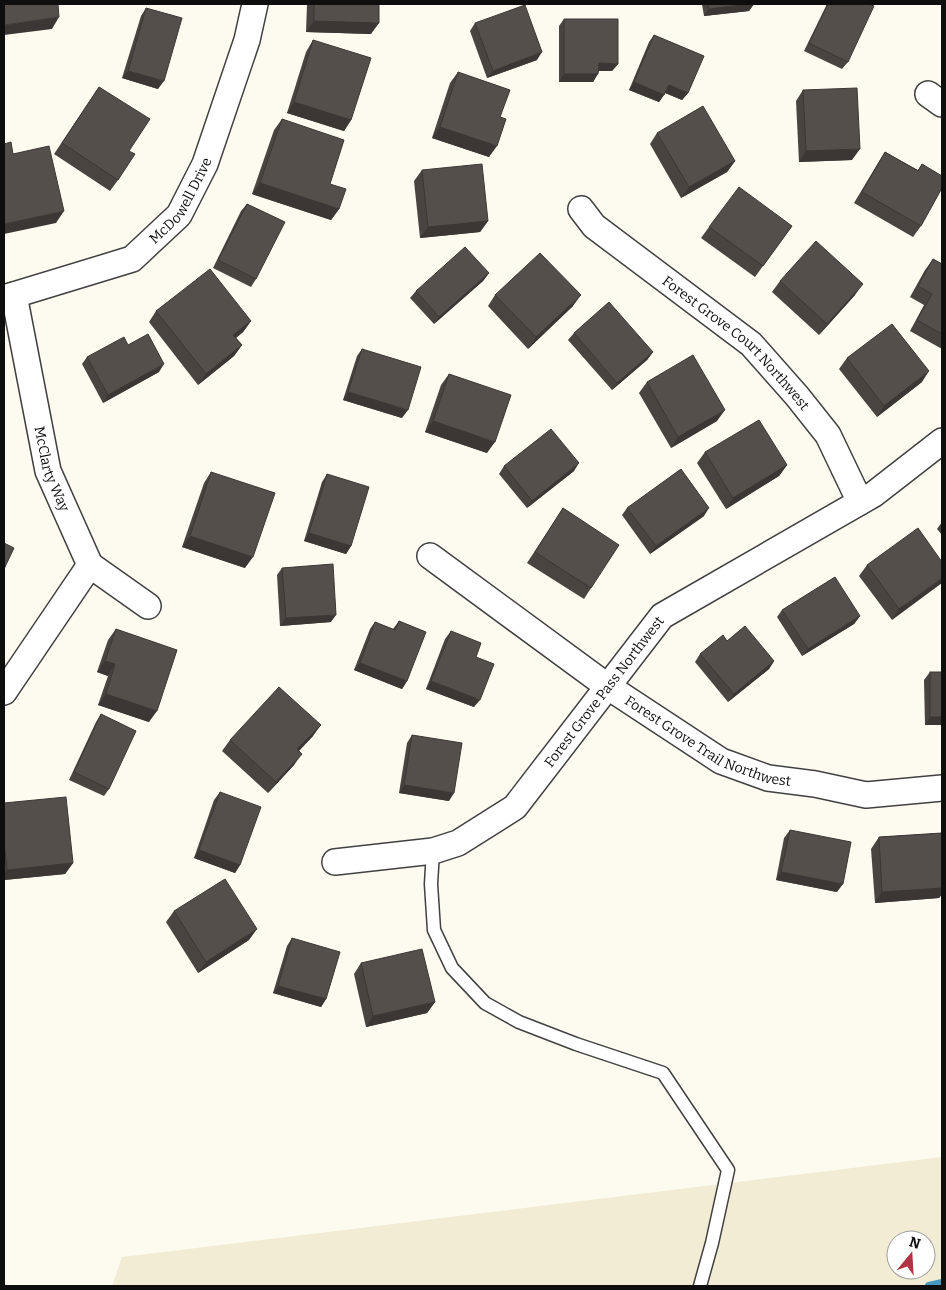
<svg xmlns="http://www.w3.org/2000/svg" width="946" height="1290" font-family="Bitter,serif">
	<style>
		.farmland { fill: #f1ecd3; fill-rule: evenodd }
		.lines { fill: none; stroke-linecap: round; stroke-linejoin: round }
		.stream { stroke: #4999bf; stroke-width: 8 }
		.service-casing { stroke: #414141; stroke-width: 15 }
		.minor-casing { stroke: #414141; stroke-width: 28 }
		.service { stroke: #fff; stroke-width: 12 }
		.minor { stroke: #fff; stroke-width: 25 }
		.wall { fill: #494440 }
		.shaded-wall { fill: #3c3734 }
		.building { fill: #554f4b; stroke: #3c3734 }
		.labels { text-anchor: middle; stroke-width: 5; stroke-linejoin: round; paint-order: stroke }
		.street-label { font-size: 14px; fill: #0e0e0e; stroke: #fff }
	</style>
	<rect width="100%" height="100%" fill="#fdfaf0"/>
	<path class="farmland" d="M 942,1157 L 942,1286 L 112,1286 L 122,1257 ZM 896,1240 L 926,1240 L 926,1270 L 896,1270 Z"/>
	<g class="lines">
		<polyline class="stream" points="929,1286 942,1283"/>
		<defs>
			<polyline id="service" points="433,851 431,884 434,930 452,968 485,1003 519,1022 576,1044 663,1073 728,1170 712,1243 700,1286"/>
			<g id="minor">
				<polyline points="928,94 942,104"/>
				<path id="s1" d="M 581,209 L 594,226 L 751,344 L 797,396 L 828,435 L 860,502"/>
				<path id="s2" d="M 14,295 L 48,471 L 90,565 L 148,606"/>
				<path id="s3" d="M 4,298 L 132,259 L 179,215 L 205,164 L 247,40 L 255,4"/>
				<path id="s4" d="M 430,556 L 607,686 L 721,761 L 768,778 L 815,784 L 866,795 L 942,788"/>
				<polyline points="4,692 90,565"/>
				<path id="s5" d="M 335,862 L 433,851 L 458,843 L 515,807 L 662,616 L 874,494 L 942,441"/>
			</g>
		</defs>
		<use href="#service" class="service-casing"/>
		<use href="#minor" class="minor-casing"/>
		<use href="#service" class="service"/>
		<use href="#minor" class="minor"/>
	</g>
	<g class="wall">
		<polygon points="307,4 379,4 371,34 306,32"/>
		<polygon points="702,4 754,4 749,11 704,16"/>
		<polygon points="827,4 868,4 848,62 842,69 804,51"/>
		<polygon points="146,8 158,89 122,78 141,16"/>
		<polygon points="564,19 618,64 612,71 599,71 593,82 559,82 559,26"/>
		<polygon points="475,23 537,60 487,78 470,31"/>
		<polygon points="654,35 688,93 682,100 665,93 659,102 629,90 649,42"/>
		<polygon points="313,40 351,120 344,131 287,113 306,52"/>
		<polygon points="458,72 500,117 489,157 432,138 450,83"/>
		<polygon points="99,87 129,151 118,180 110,191 54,154"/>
		<polygon points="803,90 852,160 799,162 796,101"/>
		<polygon points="282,119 339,209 331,220 252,194 274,130"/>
		<polygon points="657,133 735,161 727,172 681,198 650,144"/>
		<polygon points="885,152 918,170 922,164 921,226 913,237 854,203 878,163"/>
		<polygon points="422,170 488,221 480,232 420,238 414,181"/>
		<polygon points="247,204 256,279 251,287 213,268 241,211"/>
		<polygon points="792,226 755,277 701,238 709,227"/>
		<polygon points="933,259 942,264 942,349 910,331 924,305 910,297 925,270"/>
		<polygon points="489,273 483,281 434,324 410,298 416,291"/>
		<polygon points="780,281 855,295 819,335 772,292"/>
		<polygon points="495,295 573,306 528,349 488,306"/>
		<polygon points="156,311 251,321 243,332 236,338 242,345 234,356 198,385 149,322"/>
		<polygon points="574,333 653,352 647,360 612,390 568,340"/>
		<polygon points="362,349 402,418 343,400 357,356"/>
		<polygon points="87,357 159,372 103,403 82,364"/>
		<polygon points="847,358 922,382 877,417 839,369"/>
		<polygon points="449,374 487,453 425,432 441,385"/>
		<polygon points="647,382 717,421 671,448 639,393"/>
		<polygon points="705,452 787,465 779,476 726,509 697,463"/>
		<polygon points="504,466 574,471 527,508 499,474"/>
		<polygon points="211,472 245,568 182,547 204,483"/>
		<polygon points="327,474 351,546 346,554 304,541 322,482"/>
		<polygon points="563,508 591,588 584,599 527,563"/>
		<polygon points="627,508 704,516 650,554 622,515"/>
		<polygon points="942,522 942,535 937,529"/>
		<polygon points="942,562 892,620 859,576 867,565"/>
		<polygon points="282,568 331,622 280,626 277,575"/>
		<polygon points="782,610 860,616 854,624 802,656 777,617"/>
		<polygon points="399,621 407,681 402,689 354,670 370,629 375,622 393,629"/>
		<polygon points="116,629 149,722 98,705 108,676 97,672 108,640"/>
		<polygon points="451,631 476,657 474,707 426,689 445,639"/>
		<polygon points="727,641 774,661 769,669 728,702 695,662 700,654"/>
		<polygon points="930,672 942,725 925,725 924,680"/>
		<polygon points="101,714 109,789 104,796 69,780 96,722"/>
		<polygon points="412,735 449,801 399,793 407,743"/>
		<polygon points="313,736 299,751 294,765 268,793 222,751 230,740"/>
		<polygon points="220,792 240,865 235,873 194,858 214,800"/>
		<polygon points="4,803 73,863 65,874 4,880"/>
		<polygon points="790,830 837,892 776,880 784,838"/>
		<polygon points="942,833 942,894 939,898 875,903 871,849 879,837"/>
		<polygon points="174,911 249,940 198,973 166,922"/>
		<polygon points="292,938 326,999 321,1007 273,993 287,946"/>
		<polygon points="361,963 435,1002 427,1013 366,1027 354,974"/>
	</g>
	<g class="shaded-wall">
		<polygon points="750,4 754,4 749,11 704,16 709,9"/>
		<polygon points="59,17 52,29 4,35 4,25"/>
		<polygon points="314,21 379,23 371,34 306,32"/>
		<polygon points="542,52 537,60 487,78 493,71"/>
		<polygon points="599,63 618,64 612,71 593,71"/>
		<polygon points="128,71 164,81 158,89 122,78"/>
		<polygon points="564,74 598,74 593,82 559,82"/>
		<polygon points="634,82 664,95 659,102 629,90"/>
		<polygon points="669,85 688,93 682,100 663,92"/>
		<polygon points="294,102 351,120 344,131 287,113"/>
		<polygon points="440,127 497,146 489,157 432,138"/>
		<polygon points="860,149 852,160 799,162 806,151"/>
		<polygon points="735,161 727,172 681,198 689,187"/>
		<polygon points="260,183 339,209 331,220 252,194"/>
		<polygon points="64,211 56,223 4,234 4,224"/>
		<polygon points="488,221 480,232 420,238 428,227"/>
		<polygon points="489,273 483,281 434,324 439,317"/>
		<polygon points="863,284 855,295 819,335 827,324"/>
		<polygon points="581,295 573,306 528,349 536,337"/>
		<polygon points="251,321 243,332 226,346 233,335"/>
		<polygon points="242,345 234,356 198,385 206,374"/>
		<polygon points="653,352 647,360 612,390 617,383"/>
		<polygon points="164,364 159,372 103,403 108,395"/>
		<polygon points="929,371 922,382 877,417 884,406"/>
		<polygon points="348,392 408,410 402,418 343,400"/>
		<polygon points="725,410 717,421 671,448 678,437"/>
		<polygon points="433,421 495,442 487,453 425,432"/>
		<polygon points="579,463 574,471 527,508 532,501"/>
		<polygon points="787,465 779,476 726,509 733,498"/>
		<polygon points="709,508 704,516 650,554 656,546"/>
		<polygon points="309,533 351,546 346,554 304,541"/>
		<polygon points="190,536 253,557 245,568 182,547"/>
		<polygon points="942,578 942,583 892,620 899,609"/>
		<polygon points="336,615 331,622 280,626 286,618"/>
		<polygon points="860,616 854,624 802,656 808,649"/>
		<polygon points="105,661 115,664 108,676 97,672"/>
		<polygon points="774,661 769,669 728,702 734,694"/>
		<polygon points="360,663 407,681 402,689 354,670"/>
		<polygon points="431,681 480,700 474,707 426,689"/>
		<polygon points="106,694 157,711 149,722 98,705"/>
		<polygon points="930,717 942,717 942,725 925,725"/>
		<polygon points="321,725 313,736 290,760 297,749"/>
		<polygon points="302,754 294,765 268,793 276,782"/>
		<polygon points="404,785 454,793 449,801 399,793"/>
		<polygon points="199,850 240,865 235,873 194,858"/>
		<polygon points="73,863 65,874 4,880 4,874 7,870"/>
		<polygon points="781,872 843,884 837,892 776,880"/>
		<polygon points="942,888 942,894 939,898 875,903 882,892"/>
		<polygon points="257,929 249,940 198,973 206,962"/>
		<polygon points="278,986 326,999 321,1007 273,993"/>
		<polygon points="435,1002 427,1013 366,1027 373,1016"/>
	</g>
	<g class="building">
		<polygon points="4,4 58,4 59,17 4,25"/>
		<polygon points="314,4 379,4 379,23 314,21"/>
		<polygon points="708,4 750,4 709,9"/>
		<polygon points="828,4 868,4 874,6 848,62 809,43"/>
		<polygon points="525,5 542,52 493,71 475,23"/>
		<polygon points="146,8 182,18 164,81 128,71"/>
		<polygon points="564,19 618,19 618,64 599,63 598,74 564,74"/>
		<polygon points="654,35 704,56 688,93 669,85 664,95 634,82"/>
		<polygon points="313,40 371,58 351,120 294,102"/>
		<polygon points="458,72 510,90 500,117 506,119 497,146 440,127"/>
		<polygon points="99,87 150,119 129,151 135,154 118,180 62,143"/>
		<polygon points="857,88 860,149 806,151 803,90"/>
		<polygon points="703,106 735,161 689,187 657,133"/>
		<polygon points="282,119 344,140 330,184 346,189 339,209 260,183"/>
		<polygon points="11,142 13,154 49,146 64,211 4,224 4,144"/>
		<polygon points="885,152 918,171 922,164 942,176 942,188 921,226 862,192"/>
		<polygon points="482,164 488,221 428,227 422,170"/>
		<polygon points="739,187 792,226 763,266 709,227"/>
		<polygon points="247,204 285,222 256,279 218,260"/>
		<polygon points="816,241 863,284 827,324 780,281"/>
		<polygon points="465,247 489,273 439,317 416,291"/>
		<polygon points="540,253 581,295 536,337 495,295"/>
		<polygon points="933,259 942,264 942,334 917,320 932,294 918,286"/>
		<polygon points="210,269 251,321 233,335 242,345 206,374 156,311"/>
		<polygon points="609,302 653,352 617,383 574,333"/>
		<polygon points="892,324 929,371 884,406 847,358"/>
		<polygon points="148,334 164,364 108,395 87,357 124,337 128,345"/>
		<polygon points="362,349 421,367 408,410 348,392"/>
		<polygon points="693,355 725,410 678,437 647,382"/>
		<polygon points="449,374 511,395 495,442 433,421"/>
		<polygon points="759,420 787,465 733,498 705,452"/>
		<polygon points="551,429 579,463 532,501 504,466"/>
		<polygon points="681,469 709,508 656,546 627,508"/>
		<polygon points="211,472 275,493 253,557 190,536"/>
		<polygon points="327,474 369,487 351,546 309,533"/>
		<polygon points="563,508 619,545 591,588 535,552"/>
		<polygon points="918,528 942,562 942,578 899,609 867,565"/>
		<polygon points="4,543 14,548 4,569"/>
		<polygon points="333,564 336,615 286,618 282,568"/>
		<polygon points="835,577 860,616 808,649 782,610"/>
		<polygon points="399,621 426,632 407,681 360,663 375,622 395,630"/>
		<polygon points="745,626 774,661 734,694 700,654 723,635 727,641"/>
		<polygon points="116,629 177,650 157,711 106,694 115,664 105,661"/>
		<polygon points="451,631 481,643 476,657 494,664 480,700 431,681"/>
		<rect x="930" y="672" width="12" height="45"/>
		<polygon points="279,687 321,725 297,749 302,754 276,782 230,740"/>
		<polygon points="101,714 136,731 109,789 74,772"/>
		<polygon points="412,735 462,743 454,793 404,785"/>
		<polygon points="220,792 261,807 240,865 199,850"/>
		<polygon points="66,797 73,863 7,870 4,842 4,803"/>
		<polygon points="790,830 851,842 843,884 781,872"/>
		<polygon points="942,833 942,888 882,892 879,837"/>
		<polygon points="225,879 257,929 206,962 174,911"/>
		<polygon points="292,938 340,952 326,999 278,986"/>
		<polygon points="422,949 435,1002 373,1016 361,963"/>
	</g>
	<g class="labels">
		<g class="street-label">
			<text dy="5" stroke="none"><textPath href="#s3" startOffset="211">McDowell Drive</textPath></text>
			<text dy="5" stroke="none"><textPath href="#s1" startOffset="206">Forest Grove Court Northwest</textPath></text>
			<text dy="5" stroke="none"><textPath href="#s2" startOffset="178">McClarty Way</textPath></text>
			<text dy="5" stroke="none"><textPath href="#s5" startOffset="338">Forest Grove Pass Northwest</textPath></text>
			<text dy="5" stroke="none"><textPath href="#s4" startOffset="336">Forest Grove Trail Northwest</textPath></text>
		</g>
	</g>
	<rect width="946" height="1290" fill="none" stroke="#0e0e0e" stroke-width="10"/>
	<g transform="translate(911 1255) rotate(18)"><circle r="24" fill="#ffffff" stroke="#9f9f9f"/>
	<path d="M0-4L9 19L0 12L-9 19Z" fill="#b03443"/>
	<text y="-8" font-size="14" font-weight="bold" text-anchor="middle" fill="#0e0e0e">N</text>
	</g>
</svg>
